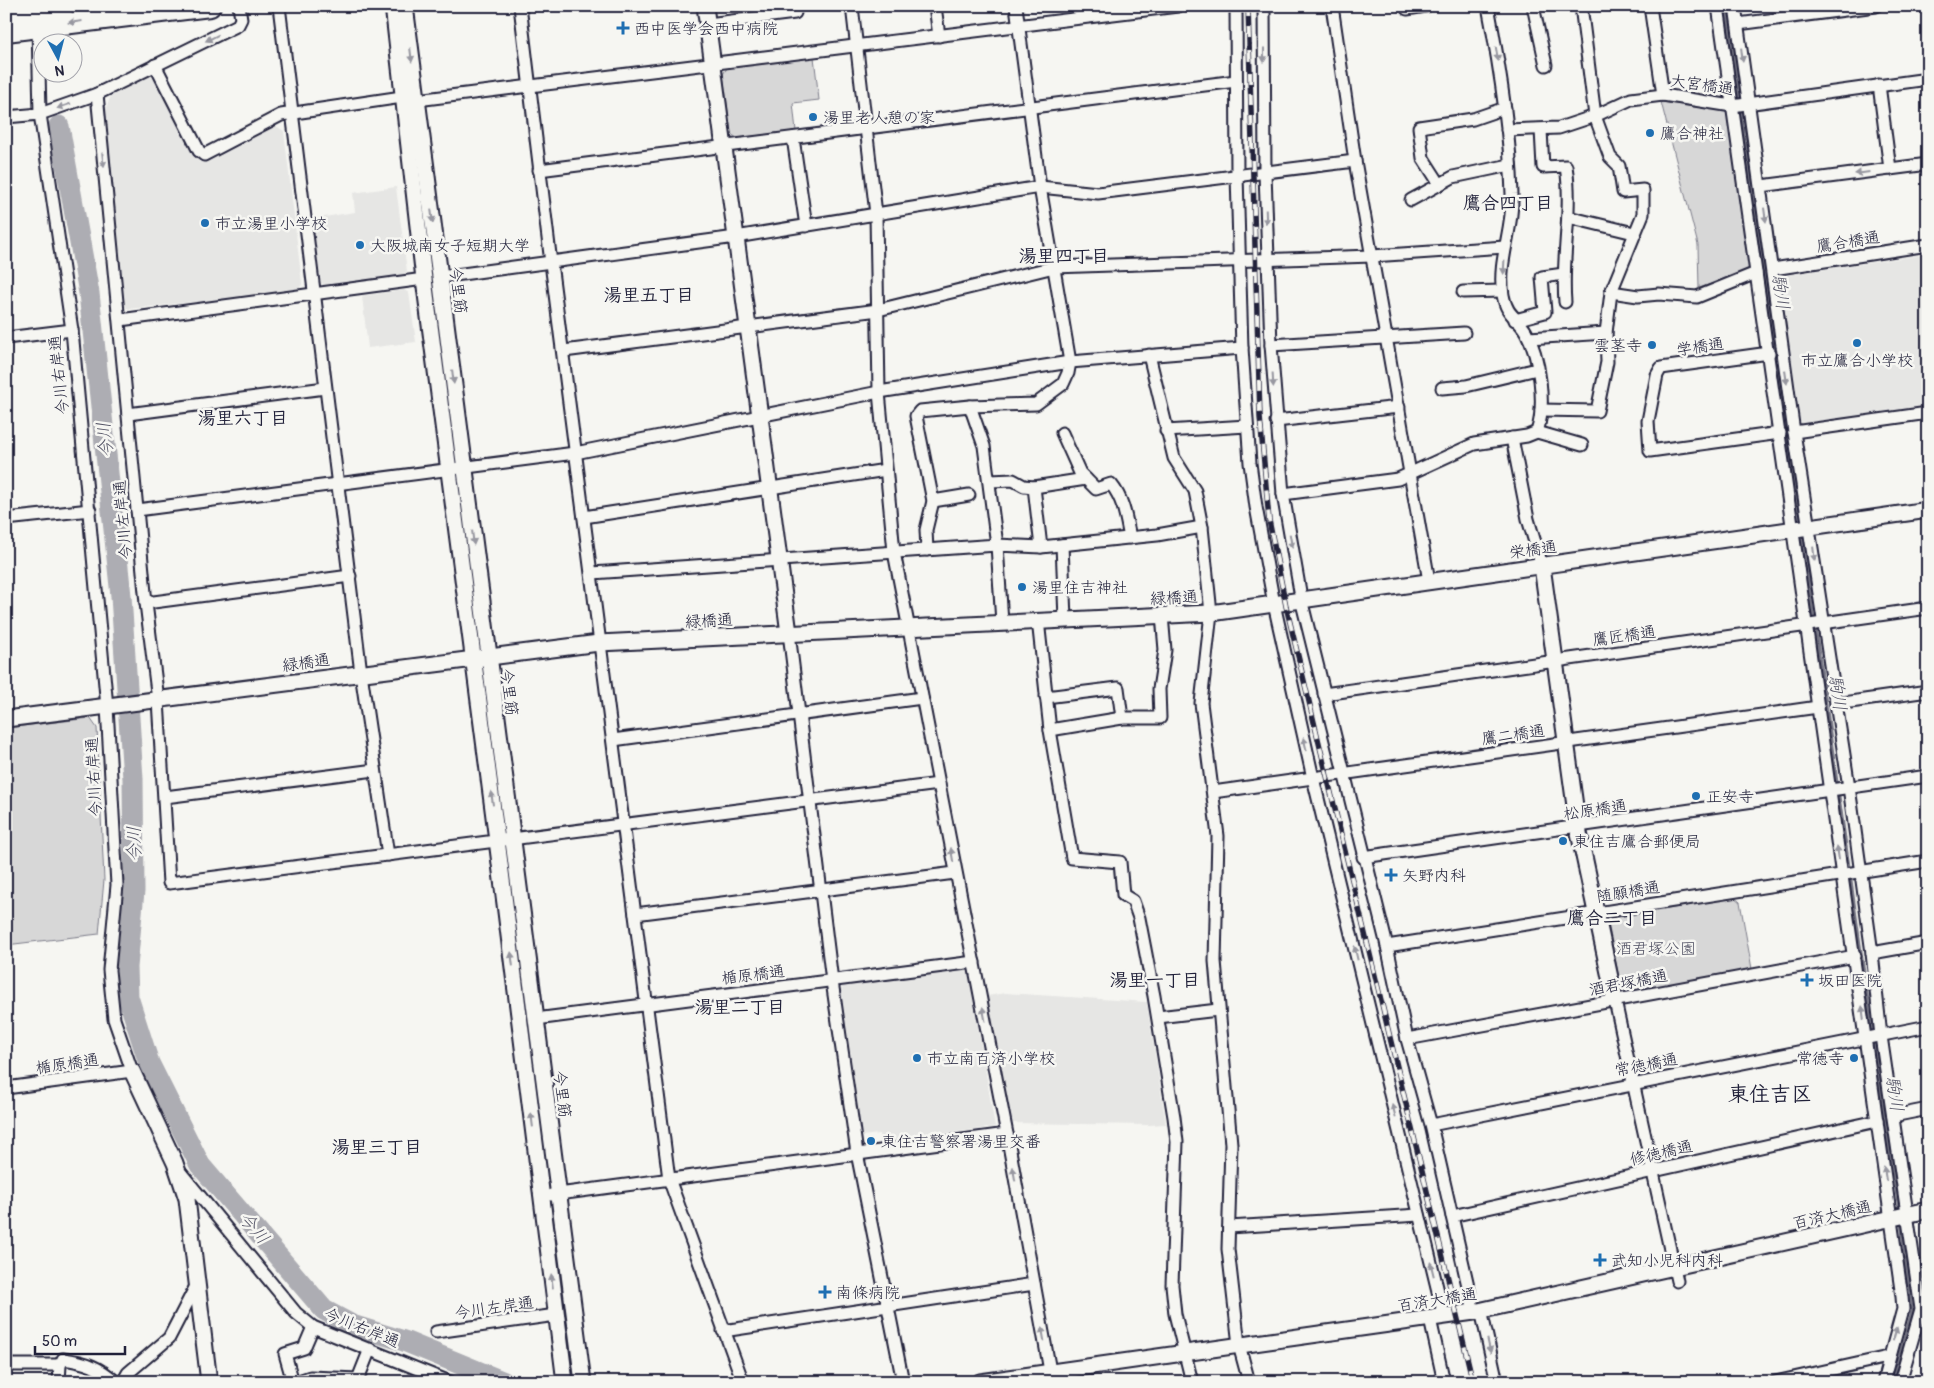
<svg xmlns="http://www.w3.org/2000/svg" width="1934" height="1388" font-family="Pangolin,'Klee One',sans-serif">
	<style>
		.built { fill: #e6e6e4 }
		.green { fill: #d7d7d7; stroke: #7c7c89 }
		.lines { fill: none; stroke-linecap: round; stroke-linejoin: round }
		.stream { stroke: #757583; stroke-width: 4 }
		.river { stroke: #adadb3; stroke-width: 21 }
		.street-casing { stroke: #22223b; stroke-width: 15 }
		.secondary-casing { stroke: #22223b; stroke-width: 19 }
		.highway-casing { stroke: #22223b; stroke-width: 24 }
		.street { stroke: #f6f6f2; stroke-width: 11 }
		.secondary { stroke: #f6f6f2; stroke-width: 15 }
		.highway { stroke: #f6f6f2; stroke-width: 20 }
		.rail-casing { stroke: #22223b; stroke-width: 5.5 }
		.rail { stroke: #f6f6f2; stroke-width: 4; stroke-dasharray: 11; stroke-linecap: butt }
		.oneway { fill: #9797a0 }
		.poi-dot { fill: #1f6fb2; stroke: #f6f6f2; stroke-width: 2 }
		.labels { text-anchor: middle; stroke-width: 5; stroke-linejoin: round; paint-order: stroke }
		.poi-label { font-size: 16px; fill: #22223b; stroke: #f6f6f2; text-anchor: start }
		.street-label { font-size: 16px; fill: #22223b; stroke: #f6f6f2 }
		.park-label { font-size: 16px; fill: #4f4f62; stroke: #f6f6f2 }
		.neighbourhood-label { font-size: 18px; font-weight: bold; fill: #22223b; stroke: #f6f6f2 }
		.water-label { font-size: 18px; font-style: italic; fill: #535365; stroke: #f6f6f2 }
		.district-label { font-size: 21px; font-weight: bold; fill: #22223b; stroke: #f6f6f2 }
	</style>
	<rect width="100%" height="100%" fill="#f6f6f2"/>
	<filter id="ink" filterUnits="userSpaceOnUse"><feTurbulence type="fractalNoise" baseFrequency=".02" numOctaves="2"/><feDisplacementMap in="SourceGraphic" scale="10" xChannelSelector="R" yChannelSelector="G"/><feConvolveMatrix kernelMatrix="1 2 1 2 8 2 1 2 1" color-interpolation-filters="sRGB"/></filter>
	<g filter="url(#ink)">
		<g class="built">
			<polygon points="147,75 157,80 199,162 210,161 276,126 284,131 302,284 298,291 129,309 122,305 106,109 111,95"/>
			<polygon points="396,187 407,271 401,279 327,288 321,283 312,219 355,212 353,193"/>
			<polygon points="1928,254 1928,408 1802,425 1797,422 1778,278 1780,276"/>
			<polygon points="404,290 409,293 416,342 368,348 362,296"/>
			<polygon points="965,969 969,973 995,1127 881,1143 879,1134 862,1136 841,989 847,982"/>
			<polygon points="1005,993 1147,1002 1166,1124 1149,1125 1011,1123 987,996"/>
		</g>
		<g class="green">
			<polygon points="814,57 819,100 793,103 796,131 737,138 731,134 723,74 727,68"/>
			<polygon points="1661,102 1726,111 1731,115 1751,266 1747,272 1699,288 1698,245"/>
			<polygon points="90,718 97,728 104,880 99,934 6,945 6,728"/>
			<polygon points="1734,897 1740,902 1752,969 1628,992 1621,988 1608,923 1613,915 1661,908 1663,910"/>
		</g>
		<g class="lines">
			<g class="stream">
				<polyline points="1726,6 1800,524"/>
				<polyline points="1801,531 1884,1118 1900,1211"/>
				<polyline points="1892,1382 1912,1313 1901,1218"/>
			</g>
			<polyline class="river" points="59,126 89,293 121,596 133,779 134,891 127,967 128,997 149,1063 200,1165 324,1310 352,1325 404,1341 504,1382"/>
			<defs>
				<g id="street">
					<polyline points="279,6 361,673 388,855"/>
					<polyline points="520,6 551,263 669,1179 743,1382"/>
					<polyline points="852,6 876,214 879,392 894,552 1007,1134 1052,1382"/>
					<polyline points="935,6 939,36"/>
					<polyline points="1236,6 1237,175 1242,348 1250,463 1256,507 1274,604 1313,778 1444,1316"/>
					<polyline points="1264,6 1265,173 1271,345 1283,494 1302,603 1387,946 1407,1039 1431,1125 1474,1312"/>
					<polyline points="1332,6 1355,161 1429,581"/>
					<path d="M 1488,6 C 1500,68 1510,131 1512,194 C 1514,228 1497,261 1503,295 C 1507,317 1517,316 1526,332 C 1540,357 1546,405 1537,432"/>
					<polyline points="1533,6 1546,65"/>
					<polyline points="1650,6 1663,95"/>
					<polyline points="1718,6 1902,1297 1903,1309 1883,1382"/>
					<polyline points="1735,6 1794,432 1849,787 1872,953 1881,1036 1921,1309 1900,1382"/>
					<polyline points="1407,9 1426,6"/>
					<polyline points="708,24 795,13"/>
					<polyline points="1738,24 1876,6"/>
					<polyline points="155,65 199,151 204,155 281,115 402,97"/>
					<polyline points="1879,85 1890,169"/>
					<polyline points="97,94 146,603 158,700 169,883 939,784"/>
					<polyline points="417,100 1178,6"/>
					<polyline points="6,117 40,114 97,94 238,25 241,19 239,6"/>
					<polyline points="1507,130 1559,128 1595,116 1631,99 1663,95 1732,106 1928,79"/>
					<path d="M 1541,130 L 1543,167 L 1566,166 C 1573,212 1561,257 1565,302"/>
					<polyline points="793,138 806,226"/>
					<polyline points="539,170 1236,81"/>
					<polyline points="1439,183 1423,158 1419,127 1473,119 1505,108"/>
					<polyline points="1761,186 1928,164"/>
					<polyline points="1411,200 1453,177 1510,165"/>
					<polyline points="1568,217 1634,233"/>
					<polyline points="1773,269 1928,245"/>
					<polyline points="440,277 736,237 1040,187 1098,193 1355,161"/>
					<polyline points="1463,292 1502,291"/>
					<polyline points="1611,292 1638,296 1659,294 1697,297 1756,273"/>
					<polyline points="120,320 424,279"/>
					<polyline points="1515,320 1545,312 1542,277 1564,274"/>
					<polyline points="6,338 72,330"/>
					<polyline points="1529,338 1606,333"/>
					<polyline points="1271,345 1464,333"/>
					<polyline points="564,351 878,310 1054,267 1372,256 1505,247"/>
					<polyline points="1769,353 1661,368 1657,375 1648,421 1650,451 1780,433"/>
					<polyline points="1149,355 1174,458 1195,491 1202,527 1211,613 1201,703 1218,836 1215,961 1231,1144 1228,1249 1239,1345 1249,1382"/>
					<polyline points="1442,388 1466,386 1537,369"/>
					<polyline points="1541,410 1597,411 1607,362 1606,333 1611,292 1643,214 1643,190 1623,192 1619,166 1610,157 1595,116 1581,6"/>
					<polyline points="128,414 325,388"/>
					<polyline points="1276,421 1399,407"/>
					<polyline points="1166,431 1247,426"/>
					<polyline points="1794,432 1928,413"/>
					<path d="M 1062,433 L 1080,473 L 1096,489 L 1111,484 C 1124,500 1126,518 1130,538"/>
					<polyline points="1512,438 1528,519 1542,566"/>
					<polyline points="990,481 1013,480 1024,486 1034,487 1086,479"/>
					<polyline points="1034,487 1041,547 1157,535 1202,527"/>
					<polyline points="1283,494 1398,479 1474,444 1527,436 1537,432 1582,445"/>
					<polyline points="933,501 969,495"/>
					<polyline points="137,510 575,453 879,392 1070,362 1242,348"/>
					<polyline points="584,517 886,470"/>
					<polyline points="6,519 90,510"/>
					<polyline points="1062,545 1065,619"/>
					<polyline points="927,550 926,530 933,501 916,416 920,411 970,406 1036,404 1063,384 1068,373 1070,362 1040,187 1016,6"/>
					<polyline points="592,573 997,545 984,446 970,406"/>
					<polyline points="146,603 350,576"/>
					<polyline points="1038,620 1050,730 1072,858 1120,862 1123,895 1133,901 1139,918 1154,996 1174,1117 1177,1142 1172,1285 1175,1314 1192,1382"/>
					<polyline points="1002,623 997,545 1041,547"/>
					<polyline points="789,633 832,981 857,1153 903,1382"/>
					<polyline points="1324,694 1928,608"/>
					<polyline points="1046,697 1118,688 1122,718"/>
					<polyline points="1836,704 1928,691"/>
					<polyline points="1050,730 1122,718 1160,718 1159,689 1165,650 1162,615"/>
					<polyline points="613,740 922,698"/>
					<polyline points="1213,792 1818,707"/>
					<polyline points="165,797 375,770"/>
					<polyline points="1363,857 1928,776"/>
					<polyline points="635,914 955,873"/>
					<polyline points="1387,946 1928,861"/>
					<polyline points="1872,953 1928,943"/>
					<polyline points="1615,1001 1677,1281"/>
					<polyline points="1158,1017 1218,1010"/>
					<polyline points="536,1019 974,962"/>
					<polyline points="1407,1039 1855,956"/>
					<polyline points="6,1088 132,1071 114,1019 109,970 117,885 107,707 72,330 40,114 38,27"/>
					<polyline points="1893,1116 1928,1109"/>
					<polyline points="1431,1125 1928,1026"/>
					<polyline points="181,1173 296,1313 313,1327 450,1382"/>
					<polyline points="551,1195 1007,1134"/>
					<polyline points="1452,1216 1877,1121"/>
					<polyline points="1229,1227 1419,1215"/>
					<polyline points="1481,1310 1497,1382"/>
					<polyline points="1430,1319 1444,1382"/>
					<polyline points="723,1331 1034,1284"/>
					<polyline points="436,1332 556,1315"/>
					<polyline points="6,1365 60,1365"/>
					<path d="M 59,1382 L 60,1365 L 63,1359 C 86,1362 99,1367 116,1382"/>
					<polyline points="123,1382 128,1373 169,1338 197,1284"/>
					<polyline points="293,1382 285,1354 304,1348 313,1327"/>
					<polyline points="295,1382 310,1377 358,1379 370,1349"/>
					<polyline points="1775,1382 1888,1357"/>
				</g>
				<g id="secondary">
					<polyline points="393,6 424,279 497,840 565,1382"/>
					<polyline points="405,6 583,1382"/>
					<polyline points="705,6 789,633"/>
					<polyline points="1542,566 1578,828 1615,1001"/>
					<polyline points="6,719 599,643 1211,613 1928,510"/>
					<polyline points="132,1071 175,1163 187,1199 209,1382"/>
					<polyline points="980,1382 1474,1312 1928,1210"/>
				</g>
				<g id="highway">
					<polyline points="6,13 64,6"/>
					<polyline points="6,31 210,6"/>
				</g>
			</defs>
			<use href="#street" class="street-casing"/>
			<use href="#secondary" class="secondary-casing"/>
			<use href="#highway" class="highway-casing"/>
			<use href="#street" class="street"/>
			<use href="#secondary" class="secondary"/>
			<use href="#highway" class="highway"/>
			<defs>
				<polyline id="rail" points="1248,6 1260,417 1269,520 1286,606 1473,1382"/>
			</defs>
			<use href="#rail" class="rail-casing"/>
			<use href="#rail" class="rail"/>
		</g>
		<defs><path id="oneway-solid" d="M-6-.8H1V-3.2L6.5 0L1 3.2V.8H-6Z" transform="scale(1.25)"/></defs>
		<g class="oneway">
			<use href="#oneway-solid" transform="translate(75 22) rotate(173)"/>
			<use href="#oneway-solid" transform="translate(212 38) rotate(154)"/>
			<use href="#oneway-solid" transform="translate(1497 54) rotate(80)"/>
			<use href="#oneway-solid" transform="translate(411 55) rotate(83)"/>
			<use href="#oneway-solid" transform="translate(1264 55) rotate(90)"/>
			<use href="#oneway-solid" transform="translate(1742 55) rotate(83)"/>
			<use href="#oneway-solid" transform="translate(64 106) rotate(161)"/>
			<use href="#oneway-solid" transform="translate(103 160) rotate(84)"/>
			<use href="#oneway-solid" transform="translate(1862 173) rotate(173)"/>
			<use href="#oneway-solid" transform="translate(1765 215) rotate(82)"/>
			<use href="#oneway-solid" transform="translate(432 216) rotate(83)"/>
			<use href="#oneway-solid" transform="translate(1266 217) rotate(88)"/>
			<use href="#oneway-solid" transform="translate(1504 267) rotate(93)"/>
			<use href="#oneway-solid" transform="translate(453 377) rotate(83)"/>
			<use href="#oneway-solid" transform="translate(1786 377) rotate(82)"/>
			<use href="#oneway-solid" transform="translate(1273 380) rotate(87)"/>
			<use href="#oneway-solid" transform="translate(473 538) rotate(83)"/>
			<use href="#oneway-solid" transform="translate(1291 541) rotate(80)"/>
			<use href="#oneway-solid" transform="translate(1814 554) rotate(83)"/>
			<use href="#oneway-solid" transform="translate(1305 744) rotate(-103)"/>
			<use href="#oneway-solid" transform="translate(492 798) rotate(-98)"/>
			<use href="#oneway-solid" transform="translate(1838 853) rotate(-98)"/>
			<use href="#oneway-solid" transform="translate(952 855) rotate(-100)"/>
			<use href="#oneway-solid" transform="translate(1356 953) rotate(-103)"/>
			<use href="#oneway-solid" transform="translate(512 959) rotate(-97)"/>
			<use href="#oneway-solid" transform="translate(1863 1013) rotate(-97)"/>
			<use href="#oneway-solid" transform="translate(984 1014) rotate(-101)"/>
			<use href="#oneway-solid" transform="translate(1394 1111) rotate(-104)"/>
			<use href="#oneway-solid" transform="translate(532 1120) rotate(-97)"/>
			<use href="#oneway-solid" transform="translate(1014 1174) rotate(-100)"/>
			<use href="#oneway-solid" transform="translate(1885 1174) rotate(-99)"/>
			<use href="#oneway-solid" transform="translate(1432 1269) rotate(-104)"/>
			<use href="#oneway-solid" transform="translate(552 1281) rotate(-97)"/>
			<use href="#oneway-solid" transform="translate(1043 1334) rotate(-100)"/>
			<use href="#oneway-solid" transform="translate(1895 1334) rotate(-73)"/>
			<use href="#oneway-solid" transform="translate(1489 1346) rotate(77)"/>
		</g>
	</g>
	<g class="poi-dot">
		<path d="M620.5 20.5h5v5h5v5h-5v5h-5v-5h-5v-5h5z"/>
		<circle cx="813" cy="117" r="5"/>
		<circle cx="1650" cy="133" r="5"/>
		<circle cx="205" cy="223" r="5"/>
		<circle cx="360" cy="245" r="5"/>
		<circle cx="1857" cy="343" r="5"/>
		<circle cx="1652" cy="345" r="5"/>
		<circle cx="1022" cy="587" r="5"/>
		<circle cx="1696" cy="796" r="5"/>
		<circle cx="1563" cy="841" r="5"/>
		<path d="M1388.5 867.5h5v5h5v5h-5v5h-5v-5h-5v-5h5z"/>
		<path d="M1804.5 972.5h5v5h5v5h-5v5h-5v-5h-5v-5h5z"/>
		<circle cx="917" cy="1058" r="5"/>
		<circle cx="1854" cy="1058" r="5"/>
		<circle cx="871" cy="1141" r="5"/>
		<path d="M1597.5 1252.5h5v5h5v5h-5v5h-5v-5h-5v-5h5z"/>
		<path d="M822.5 1284.5h5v5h5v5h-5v5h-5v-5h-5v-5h5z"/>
	</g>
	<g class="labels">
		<g class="poi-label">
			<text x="634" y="34">西中医学会西中病院</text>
			<text x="823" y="123">湯里老人憩の家</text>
			<text x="1660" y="139">鷹合神社</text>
			<text x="215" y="229">市立湯里小学校</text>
			<text x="370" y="251">大阪城南女子短期大学</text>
			<text x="1642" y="351" text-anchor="end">雲茎寺</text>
			<text x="1857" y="366" text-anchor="middle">市立鷹合小学校</text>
			<text x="1032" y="593">湯里住吉神社</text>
			<text x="1706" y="802">正安寺</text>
			<text x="1573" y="847">東住吉鷹合郵便局</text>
			<text x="1402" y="881">矢野内科</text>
			<text x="1818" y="986">坂田医院</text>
			<text x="927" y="1064">市立南百済小学校</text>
			<text x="1844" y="1064" text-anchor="end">常徳寺</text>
			<text x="881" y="1147">東住吉警察署湯里交番</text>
			<text x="1611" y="1266">武知小児科内科</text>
			<text x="836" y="1298">南條病院</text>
		</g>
		<g class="street-label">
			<text transform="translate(1702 84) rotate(8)" y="6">大宮橋通</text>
			<text transform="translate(1848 241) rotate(-9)" y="6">鷹合橋通</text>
			<text transform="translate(459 290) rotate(83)" y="6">今里筋</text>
			<text transform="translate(1700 346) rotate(-8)" y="6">学橋通</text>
			<text transform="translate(58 375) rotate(-96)" y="6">今川右岸通</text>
			<text transform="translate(122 520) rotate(-95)" y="6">今川左岸通</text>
			<text transform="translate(1533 549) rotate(-8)" y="6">栄橋通</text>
			<text transform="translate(1174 597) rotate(-3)" y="6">緑橋通</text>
			<text transform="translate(709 620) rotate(-3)" y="6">緑橋通</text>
			<text transform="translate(1624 635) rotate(-8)" y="6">鷹匠橋通</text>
			<text transform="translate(306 662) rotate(-8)" y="6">緑橋通</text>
			<text transform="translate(510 692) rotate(83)" y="6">今里筋</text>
			<text transform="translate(1513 734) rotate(-8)" y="6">鷹二橋通</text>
			<text transform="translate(93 777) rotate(-93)" y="6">今川右岸通</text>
			<text transform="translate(1595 809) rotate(-8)" y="6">松原橋通</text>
			<text transform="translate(1628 891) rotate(-9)" y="6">随願橋通</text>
			<text transform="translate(753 974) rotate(-7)" y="6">楯原橋通</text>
			<text transform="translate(1628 982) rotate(-11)" y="6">酒君塚橋通</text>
			<text transform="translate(67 1063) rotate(-8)" y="6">楯原橋通</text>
			<text transform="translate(1646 1064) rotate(-11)" y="6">常徳橋通</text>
			<text transform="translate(563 1094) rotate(83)" y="6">今里筋</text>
			<text transform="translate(1661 1152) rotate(-13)" y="6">修徳橋通</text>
			<text transform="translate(1832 1214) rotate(-13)" y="6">百済大橋通</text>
			<text transform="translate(1437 1299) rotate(-9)" y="6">百済大橋通</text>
			<text transform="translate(494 1307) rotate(-8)" y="6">今川左岸通</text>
			<text transform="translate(362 1327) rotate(22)" y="6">今川右岸通</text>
		</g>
		<g class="park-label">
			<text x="1656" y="954">酒君塚公園</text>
		</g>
		<g class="neighbourhood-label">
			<text x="1508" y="209">鷹合四丁目</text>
			<text x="1064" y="262">湯里四丁目</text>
			<text x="649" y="301">湯里五丁目</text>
			<text x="243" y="424">湯里六丁目</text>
			<text x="1612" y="924">鷹合二丁目</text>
			<text x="1155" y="986">湯里一丁目</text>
			<text x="740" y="1013">湯里二丁目</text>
			<text x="377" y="1153">湯里三丁目</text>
		</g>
		<g class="water-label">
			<text transform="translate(1781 292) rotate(82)" y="6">駒川</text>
			<text transform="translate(105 440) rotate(-96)" y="6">今川</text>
			<text transform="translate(1838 693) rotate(82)" y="6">駒川</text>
			<text transform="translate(134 844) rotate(-91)" y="6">今川</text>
			<text transform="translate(1895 1094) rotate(82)" y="6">駒川</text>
			<text transform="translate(254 1228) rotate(49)" y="6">今川</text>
		</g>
		<g class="district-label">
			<text x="1770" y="1101">東住吉区</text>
		</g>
	</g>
	<rect width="1934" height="1388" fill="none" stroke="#f6f6f2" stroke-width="25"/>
	<rect x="12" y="12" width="1909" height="1363" fill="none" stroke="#22223b" stroke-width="2" filter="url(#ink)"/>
	<g transform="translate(58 58) rotate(173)"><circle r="24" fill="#f6f6f2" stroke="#a1a1a9"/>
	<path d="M0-4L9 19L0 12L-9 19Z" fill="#1f6fb2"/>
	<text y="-8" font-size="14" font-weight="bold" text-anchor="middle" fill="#22223b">N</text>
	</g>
	<path d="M35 1346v8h90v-8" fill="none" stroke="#22223b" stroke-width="2.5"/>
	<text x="42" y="1346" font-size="15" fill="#22223b" stroke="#f6f6f2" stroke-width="4" paint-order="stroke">50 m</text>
</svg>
